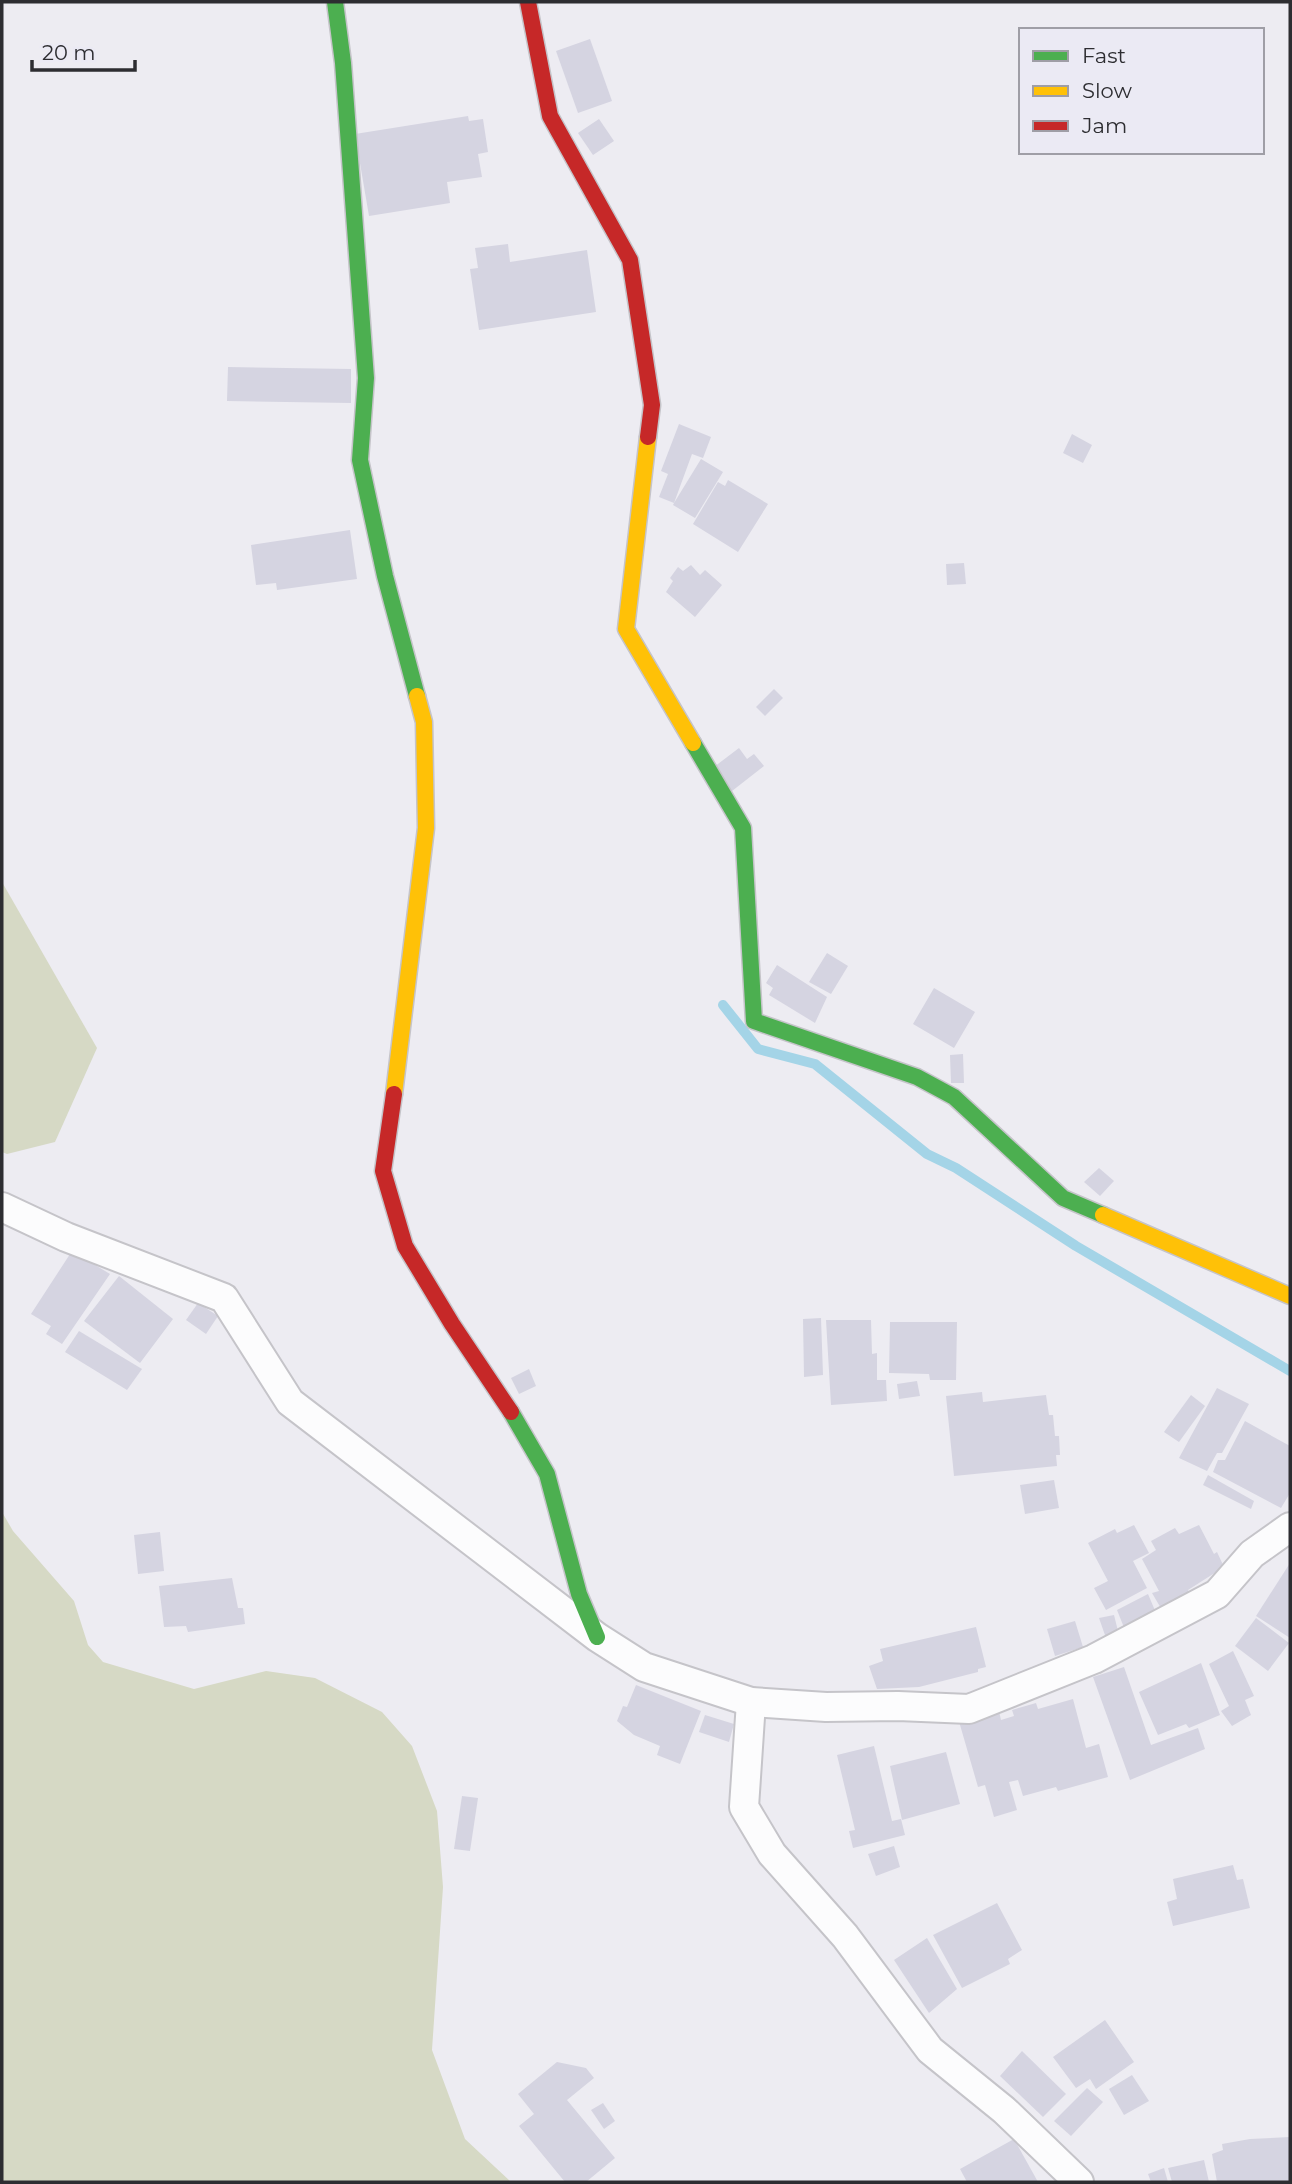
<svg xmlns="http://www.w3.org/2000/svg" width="1292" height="2184" font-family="Montserrat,sans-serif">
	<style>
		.green { fill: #d6d9c5 }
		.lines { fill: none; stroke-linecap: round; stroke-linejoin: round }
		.stream { stroke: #a4d4e7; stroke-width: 10 }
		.building { fill: #d5d4e1 }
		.street-casing { stroke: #c5c4c9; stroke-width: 32 }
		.fast-casing { stroke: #c5c4c9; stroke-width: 19 }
		.slow-casing { stroke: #c5c4c9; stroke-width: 19 }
		.jam-casing { stroke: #c5c4c9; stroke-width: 19 }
		.street { stroke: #fcfcfd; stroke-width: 28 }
		.fast { stroke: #4caf50; stroke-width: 16 }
		.slow { stroke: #ffc107; stroke-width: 16 }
		.jam { stroke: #c62828; stroke-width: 16 }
	</style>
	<rect width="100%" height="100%" fill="#edecf2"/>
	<g class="green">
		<polygon points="2,882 97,1048 55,1142 7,1154 2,1152"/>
		<polygon points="2,1512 13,1531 74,1601 88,1645 103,1662 194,1689 266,1671 315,1678 382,1712 412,1746 437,1811 443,1887 432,2050 465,2139 511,2182 2,2182"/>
	</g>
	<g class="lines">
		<polyline class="stream" points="723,1005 758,1049 815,1064 927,1154 956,1168 1076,1246 1290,1371"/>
	</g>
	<g class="building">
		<polygon points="590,39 612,101 578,113 556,51"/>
		<polygon points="468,116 469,121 483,119 488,152 478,154 482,177 447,182 450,203 369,216 355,134"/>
		<polygon points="599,119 614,141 593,155 578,133"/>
		<polygon points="508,244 510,262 587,250 596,312 479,330 470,269 478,268 475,248"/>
		<polygon points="228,367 351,369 351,403 227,401"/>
		<polygon points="679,424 711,437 703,458 692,454 674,503 701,459 723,472 695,518 673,505 674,503 659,497 668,474 661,471"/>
		<polygon points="1072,434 1092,445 1083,463 1063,453"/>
		<polygon points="728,480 768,504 738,552 693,524 718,482 725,486"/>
		<polygon points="350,530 357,579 277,590 276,583 256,585 251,545"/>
		<polygon points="964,563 966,584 947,585 946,564"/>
		<polygon points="691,565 700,575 705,570 722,585 695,617 666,592 673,581 670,578 678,567 683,571"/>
		<polygon points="774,689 783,698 765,716 756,707"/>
		<polygon points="739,748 747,759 754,754 764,766 732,791 714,767"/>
		<polygon points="827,953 848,966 831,994 809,982"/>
		<polygon points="777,965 827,997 815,1023 769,995 773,988 766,983"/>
		<polygon points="934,988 975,1012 954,1048 913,1024"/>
		<polygon points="963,1054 964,1083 951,1083 950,1055"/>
		<polygon points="1099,1168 1114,1181 1100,1196 1084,1182"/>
		<polygon points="72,1251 110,1274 62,1344 46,1334 51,1326 31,1314"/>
		<polygon points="119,1276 173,1319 140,1363 84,1321"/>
		<polygon points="198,1303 218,1316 206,1334 186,1320"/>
		<polygon points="821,1318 823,1375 804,1377 803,1319"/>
		<polygon points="826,1320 871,1320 872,1354 877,1353 877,1380 886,1380 887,1401 831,1405"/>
		<polygon points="890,1322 957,1322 956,1380 930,1380 929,1374 889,1373"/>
		<polygon points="79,1331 142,1369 127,1390 65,1352"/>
		<polygon points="529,1369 536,1386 519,1394 511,1378"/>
		<polygon points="917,1381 920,1396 899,1399 897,1384"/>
		<polygon points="1217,1388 1249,1404 1222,1453 1217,1453 1207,1471 1179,1458"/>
		<polygon points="982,1392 983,1402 1046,1395 1049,1415 1053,1415 1055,1436 1059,1436 1060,1455 1056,1455 1057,1466 954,1476 946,1396"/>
		<polygon points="1191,1395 1205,1406 1179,1442 1164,1432"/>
		<polygon points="1245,1421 1290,1446 1290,1493 1281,1508 1213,1472 1218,1460 1225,1460"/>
		<polygon points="1208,1475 1254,1501 1251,1509 1203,1485"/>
		<polygon points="1054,1480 1059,1508 1025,1514 1020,1485"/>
		<polygon points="1134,1525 1149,1553 1133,1561 1147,1588 1106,1610 1094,1588 1108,1581 1088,1543 1115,1529 1117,1533"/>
		<polygon points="1199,1525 1214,1554 1217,1552 1224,1567 1188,1590 1192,1598 1162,1610 1152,1593 1159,1591 1142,1559 1156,1550 1151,1541 1175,1528 1179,1534"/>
		<polygon points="160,1532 164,1571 138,1574 134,1535"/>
		<polygon points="1290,1563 1290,1638 1256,1616"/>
		<polygon points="232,1578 238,1608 243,1608 245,1624 188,1632 186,1626 164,1627 159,1586"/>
		<polygon points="1148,1594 1159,1620 1127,1635 1117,1610"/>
		<polygon points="1114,1615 1119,1635 1106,1638 1099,1618"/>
		<polygon points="1256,1618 1289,1643 1268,1671 1235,1646"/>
		<polygon points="1075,1621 1083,1647 1055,1656 1047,1629"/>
		<polygon points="976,1627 986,1667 978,1669 978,1672 919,1687 877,1689 869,1666 883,1661 880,1649"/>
		<polygon points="1233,1651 1254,1696 1245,1700 1251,1715 1232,1726 1221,1711 1229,1706 1209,1664"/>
		<polygon points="1201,1663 1220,1715 1189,1728 1186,1724 1158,1735 1139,1692"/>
		<polygon points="1124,1667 1151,1745 1198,1728 1205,1749 1130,1780 1093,1677"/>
		<polygon points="636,1685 701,1711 680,1764 657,1755 660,1746 634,1735 617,1721 623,1706 627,1707"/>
		<polygon points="1073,1699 1086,1748 1099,1744 1108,1777 1058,1791 1056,1787 1023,1796 1018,1780 1009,1782 1017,1810 994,1817 985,1785 978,1787 958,1718 998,1707 1001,1720 1014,1716 1012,1710 1036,1703 1038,1709"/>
		<polygon points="705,1715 734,1724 729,1742 699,1732"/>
		<polygon points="874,1746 892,1821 901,1819 905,1835 853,1848 849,1831 855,1830 837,1755"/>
		<polygon points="946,1752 960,1804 902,1820 890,1766"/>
		<polygon points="462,1796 478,1798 470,1851 454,1849"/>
		<polygon points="894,1846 900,1867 876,1876 868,1854"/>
		<polygon points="1233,1865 1237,1880 1243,1879 1250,1908 1173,1926 1167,1902 1177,1899 1173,1879"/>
		<polygon points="997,1903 1022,1950 1008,1959 1010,1964 962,1988 933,1935"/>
		<polygon points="927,1938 957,1989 929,2013 894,1960"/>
		<polygon points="1105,2020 1134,2062 1096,2089 1090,2079 1076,2088 1053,2057"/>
		<polygon points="1022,2051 1066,2094 1043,2117 1000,2076"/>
		<polygon points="557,2062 586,2068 594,2078 567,2100 615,2158 586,2182 565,2182 519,2126 534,2114 518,2094"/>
		<polygon points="1132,2075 1149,2101 1124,2115 1109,2089"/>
		<polygon points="1087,2088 1103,2102 1071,2136 1054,2121"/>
		<polygon points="603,2103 615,2121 604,2129 591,2110"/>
		<polygon points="1290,2137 1290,2182 1217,2182 1212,2154 1223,2150 1222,2144 1250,2139"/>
		<polygon points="1014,2139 1038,2182 967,2182 960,2169"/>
		<polygon points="1204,2160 1209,2182 1172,2182 1168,2168"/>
		<polygon points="1164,2168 1168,2182 1151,2182 1148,2174"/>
	</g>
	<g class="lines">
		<defs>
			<g id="street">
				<polyline points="2,1207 66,1237 224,1298 290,1402 597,1637 644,1667 751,1702 826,1707 898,1706 969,1709 1094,1659 1217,1594 1252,1554 1290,1527"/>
				<polyline points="751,1702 744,1807 772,1854 845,1936 930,2050 1004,2110 1079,2182"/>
			</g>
			<g id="fast">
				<polyline points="335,2 343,63 366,378 360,460 385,576 417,696"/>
				<polyline points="693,743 743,828 754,1021 917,1077 954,1097 1063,1198 1103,1215"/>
				<polyline points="511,1412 547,1474 579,1594 597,1637"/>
			</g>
			<g id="slow">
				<polyline points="648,437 626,629 693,743"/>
				<polyline points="394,1094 426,828 424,722 417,696"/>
				<polyline points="1103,1215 1290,1296"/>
			</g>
			<g id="jam">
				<polyline points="528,2 550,116 630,260 652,405 648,437"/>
				<polyline points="394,1094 383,1171 405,1246 452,1324 511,1412"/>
			</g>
		</defs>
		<use href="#street" class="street-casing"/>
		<use href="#fast" class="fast-casing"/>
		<use href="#slow" class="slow-casing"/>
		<use href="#jam" class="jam-casing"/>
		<use href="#street" class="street"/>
		<use href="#fast" class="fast"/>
		<use href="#slow" class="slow"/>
		<use href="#jam" class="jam"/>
	</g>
	<rect width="1292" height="2184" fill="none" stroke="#2d2d31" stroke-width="7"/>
	<rect x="1019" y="28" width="245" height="126" fill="#ebeaf4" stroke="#9f9ea6" stroke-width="2"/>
	<rect x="1033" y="51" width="35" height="10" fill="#4caf50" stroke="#9f9ea6" stroke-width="2"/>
	<text x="1082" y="63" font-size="21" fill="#2d2d31">Fast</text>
	<rect x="1033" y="86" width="35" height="10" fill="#ffc107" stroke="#9f9ea6" stroke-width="2"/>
	<text x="1082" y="98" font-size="21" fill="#2d2d31">Slow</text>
	<rect x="1033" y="121" width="35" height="10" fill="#c62828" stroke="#9f9ea6" stroke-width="2"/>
	<text x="1082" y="133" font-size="21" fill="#2d2d31">Jam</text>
	<path d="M32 60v10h103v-10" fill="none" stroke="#2d2d31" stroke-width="3.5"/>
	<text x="42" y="60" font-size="21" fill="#2d2d31" stroke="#ebeaf4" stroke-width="5" paint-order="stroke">20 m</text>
</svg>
